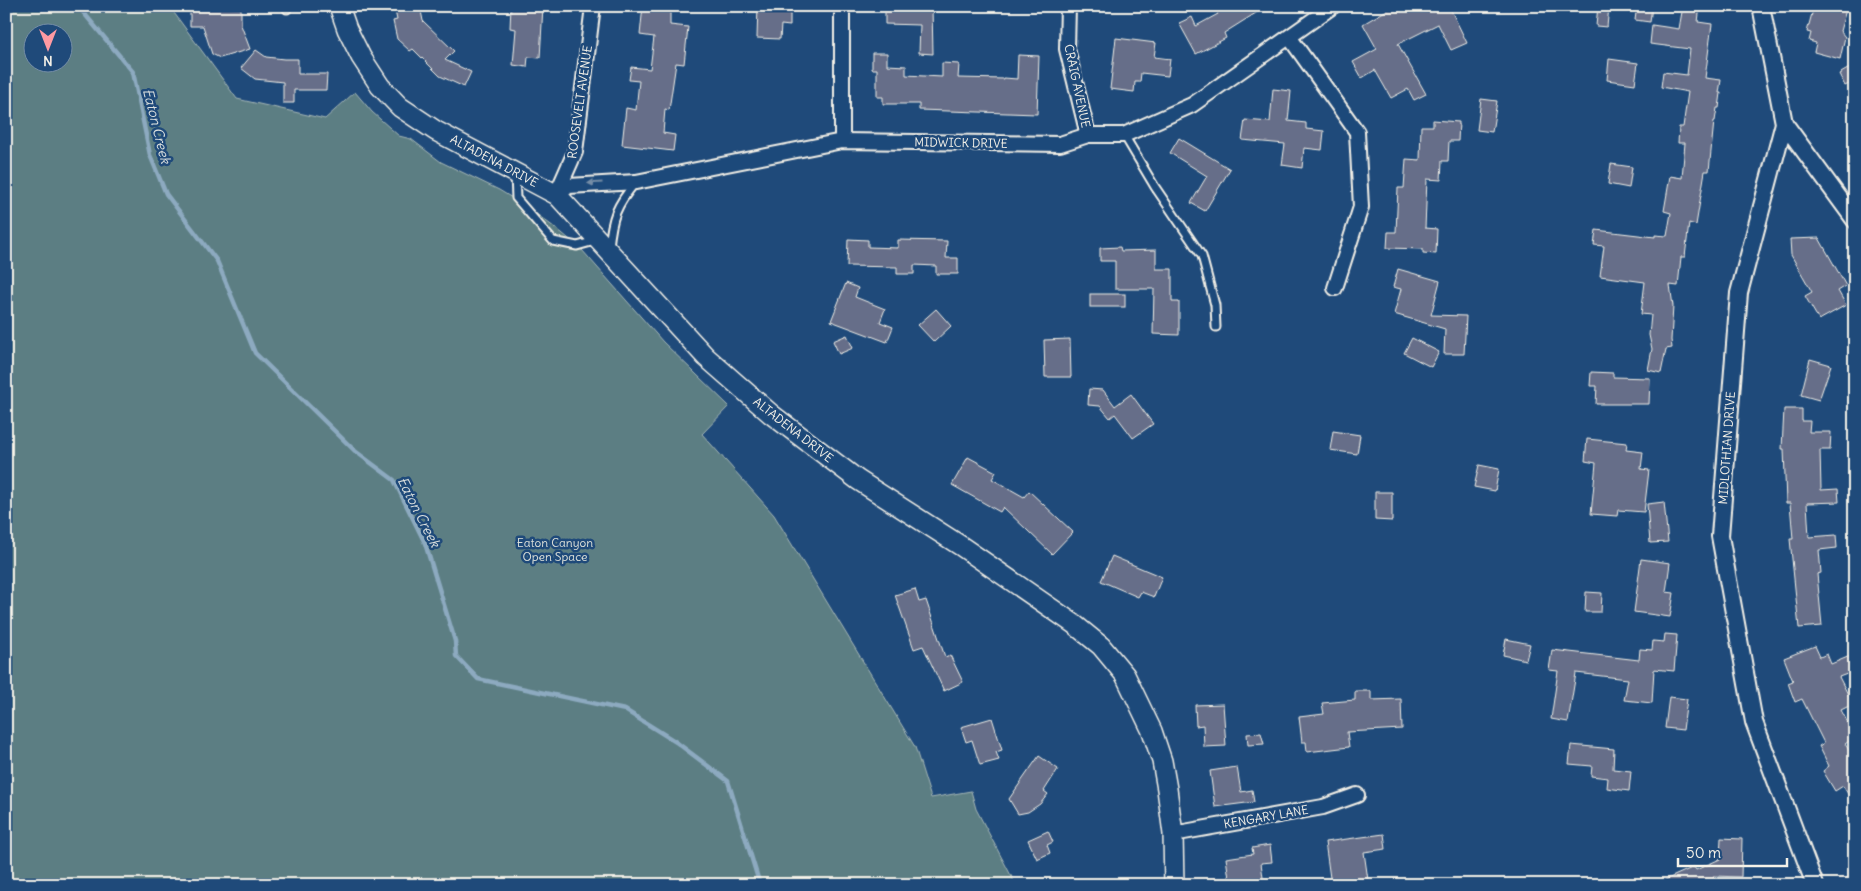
<svg xmlns="http://www.w3.org/2000/svg" width="1861" height="891" font-family="Delius,sans-serif">
	<style>
		.green { fill: #5b7e83; stroke: #a8b8b6; fill-rule: evenodd }
		.lines { fill: none; stroke-linecap: round; stroke-linejoin: round }
		.stream { stroke: #8daac0; stroke-width: 4.5 }
		.building { fill: #666e89; stroke: #f4f1e8 }
		.service-casing { stroke: #f4f1e8; stroke-width: 11 }
		.minor-casing { stroke: #f4f1e8; stroke-width: 18 }
		.tertiary-casing { stroke: #f4f1e8; stroke-width: 20 }
		.secondary-casing { stroke: #f4f1e8; stroke-width: 22 }
		.service { stroke: #1f4a7a; stroke-width: 7 }
		.minor { stroke: #1f4a7a; stroke-width: 14 }
		.tertiary { stroke: #1f4a7a; stroke-width: 16 }
		.secondary { stroke: #1f4a7a; stroke-width: 19 }
		.oneway { fill: #748da6 }
		.labels { text-anchor: middle; stroke-width: 5; stroke-linejoin: round; paint-order: stroke }
		.street-label { font-size: 12px; fill: #f4f1e8; stroke: #1f4a7a }
		.park-label { font-size: 12px; fill: #dde0d9; stroke: #1f4a7a }
		.water-label { font-size: 14px; font-style: italic; fill: #dadfde; stroke: #1f4a7a }
	</style>
	<rect width="100%" height="100%" fill="#1f4a7a"/>
	<filter id="ink" filterUnits="userSpaceOnUse"><feTurbulence type="fractalNoise" baseFrequency=".02" numOctaves="2"/><feDisplacementMap in="SourceGraphic" scale="10" xChannelSelector="R" yChannelSelector="G"/><feConvolveMatrix kernelMatrix="1 2 1 2 8 2 1 2 1" color-interpolation-filters="sRGB"/></filter>
	<g filter="url(#ink)">
		<path class="green" d="M 6,6 L 169,6 L 237,99 L 325,119 L 355,92 L 372,112 L 399,136 L 411,139 L 441,162 L 499,190 L 527,207 L 562,233 L 582,250 L 663,342 L 729,406 L 702,434 L 774,515 L 915,747 L 931,798 L 971,791 L 976,809 L 1016,885 L 6,885 ZM 32,32 L 62,32 L 62,62 L 32,62 Z"/>
		<g class="lines">
			<polyline class="stream" points="78,6 133,72 150,155 166,194 217,261 255,353 355,451 394,480 425,543 455,641 456,656 478,679 625,710 676,742 728,781 760,885"/>
		</g>
		<g class="building">
			<polygon points="190,6 241,8 241,25 250,49 220,58 212,54 203,26 190,26"/>
			<polygon points="394,6 420,6 423,21 454,51 445,60 471,72 464,87 440,76 413,49 410,51 397,39 393,21 397,20"/>
			<polygon points="511,6 543,6 540,58 528,57 527,67 513,65 516,29 510,28"/>
			<polygon points="643,6 670,6 670,25 688,27 684,64 676,63 669,110 665,109 663,133 675,135 673,151 622,145 626,108 636,110 639,81 629,80 631,67 650,69 654,37 640,35"/>
			<polygon points="758,6 790,6 790,26 781,25 780,39 757,38"/>
			<polygon points="893,6 923,6 923,8 932,8 933,54 919,53 920,25 885,24 885,9 892,10"/>
			<polygon points="1222,6 1267,6 1224,33 1226,38 1196,54 1179,23 1192,17 1196,26 1218,14 1216,10"/>
			<polygon points="1394,6 1449,6 1467,43 1451,50 1438,24 1398,44 1426,94 1414,100 1408,89 1391,98 1375,70 1362,78 1353,62 1377,49 1363,24"/>
			<polygon points="1598,6 1609,6 1607,27 1596,26"/>
			<polygon points="1637,6 1652,6 1650,22 1635,20"/>
			<polygon points="1683,6 1700,6 1698,22 1712,24 1705,78 1721,80 1719,93 1721,93 1719,108 1717,108 1715,121 1714,121 1709,171 1705,171 1696,225 1689,223 1685,257 1681,257 1678,286 1670,285 1673,306 1671,340 1672,348 1666,349 1661,373 1648,370 1652,349 1649,335 1651,315 1641,314 1645,282 1600,276 1604,246 1594,245 1596,230 1655,237 1655,235 1667,236 1671,213 1664,211 1670,176 1682,178 1685,143 1678,143 1679,127 1683,127 1688,92 1661,87 1663,72 1687,75 1690,49 1650,44 1652,25 1679,29"/>
			<polygon points="1814,6 1847,6 1840,31 1845,37 1840,59 1814,52 1816,43 1809,41 1811,33 1807,32"/>
			<polygon points="1116,38 1156,43 1154,57 1170,59 1168,76 1141,73 1140,82 1135,82 1134,92 1110,89"/>
			<polygon points="256,50 266,57 284,59 298,59 298,74 327,74 326,90 294,90 294,103 283,103 283,82 255,79 241,68"/>
			<polygon points="872,53 887,53 887,65 906,66 906,75 942,77 942,63 959,64 958,78 1004,79 1004,78 1017,79 1018,55 1039,56 1037,114 919,110 919,104 883,104 883,97 877,97 877,69 872,69"/>
			<polygon points="1609,59 1638,63 1635,84 1607,80"/>
			<polygon points="1855,65 1855,81 1845,86 1839,74"/>
			<polygon points="1273,89 1291,91 1288,121 1306,123 1306,129 1324,131 1322,150 1304,148 1302,168 1282,165 1285,144 1242,140 1245,120 1270,122"/>
			<polygon points="1481,99 1497,101 1492,132 1477,130"/>
			<polygon points="1433,120 1459,122 1458,141 1449,141 1448,161 1442,161 1441,180 1427,179 1425,228 1437,229 1436,254 1423,253 1423,249 1387,248 1388,232 1396,232 1398,188 1404,188 1406,159 1420,160 1421,126 1433,126"/>
			<polygon points="1179,138 1230,169 1205,211 1191,203 1207,176 1170,153"/>
			<polygon points="1611,164 1632,167 1629,188 1608,184"/>
			<polygon points="1819,238 1846,286 1838,291 1846,305 1819,320 1805,296 1812,292 1791,255 1790,239"/>
			<polygon points="848,239 868,240 868,247 898,248 898,240 947,241 946,258 958,258 958,274 936,274 936,266 914,265 914,274 897,274 897,267 847,266"/>
			<polygon points="1120,247 1121,251 1156,250 1156,269 1172,269 1172,302 1179,302 1179,335 1153,334 1154,289 1115,289 1115,261 1100,261 1100,248"/>
			<polygon points="1398,269 1440,281 1431,315 1466,316 1464,354 1444,354 1445,329 1394,314 1401,289 1393,287"/>
			<polygon points="846,283 858,288 855,297 885,309 880,322 893,327 887,342 831,321"/>
			<rect x="1090" y="294" width="35" height="13"/>
			<polygon points="936,309 951,326 934,342 918,325"/>
			<polygon points="847,335 853,348 839,354 833,341"/>
			<polygon points="1412,338 1439,352 1431,367 1404,353"/>
			<polygon points="1070,339 1071,377 1045,377 1044,340"/>
			<polygon points="1810,359 1831,365 1819,400 1801,395"/>
			<polygon points="1591,372 1613,373 1613,377 1650,378 1649,404 1596,404 1597,386 1590,386"/>
			<polygon points="1089,389 1103,390 1115,406 1131,394 1153,424 1133,438 1115,414 1110,418 1100,406 1088,405"/>
			<polygon points="1784,409 1802,409 1802,421 1810,421 1809,432 1831,432 1830,450 1820,450 1821,490 1838,489 1839,502 1807,503 1809,537 1836,535 1837,548 1819,550 1821,573 1817,574 1822,626 1799,628 1790,539 1793,539 1790,503 1786,503 1784,449 1782,449"/>
			<polygon points="1333,431 1360,435 1357,454 1330,450"/>
			<polygon points="1587,439 1627,443 1626,450 1643,452 1641,469 1649,470 1644,512 1618,510 1617,516 1591,514 1596,463 1585,461"/>
			<polygon points="968,457 996,472 992,479 1024,497 1029,491 1073,532 1052,554 1003,507 1000,512 952,485"/>
			<polygon points="1479,465 1499,469 1495,491 1474,487"/>
			<polygon points="1375,492 1392,492 1392,521 1375,520"/>
			<polygon points="1664,502 1668,542 1650,543 1647,504"/>
			<polygon points="1112,556 1162,577 1154,597 1141,592 1138,597 1101,581"/>
			<polygon points="1641,559 1670,563 1666,592 1674,593 1670,617 1634,612"/>
			<polygon points="915,589 919,602 926,600 945,657 950,655 963,682 944,691 923,646 914,649 895,595"/>
			<polygon points="1586,592 1602,593 1601,612 1585,612"/>
			<polygon points="1665,634 1677,635 1674,671 1654,669 1652,703 1624,700 1628,679 1576,673 1568,722 1551,719 1558,671 1549,670 1552,650 1639,660 1640,649 1652,650 1653,641 1664,642"/>
			<polygon points="1506,639 1530,644 1526,660 1503,655"/>
			<polygon points="1815,646 1820,657 1827,654 1831,664 1855,654 1855,671 1839,677 1853,704 1841,710 1855,737 1845,744 1855,759 1855,805 1843,786 1835,791 1823,771 1829,766 1819,746 1824,743 1802,699 1795,702 1788,683 1793,681 1784,658"/>
			<polygon points="1355,691 1371,691 1371,700 1401,699 1402,729 1347,732 1349,747 1307,752 1306,742 1302,742 1299,717 1324,714 1322,703 1355,700"/>
			<polygon points="1669,697 1687,699 1683,730 1665,728"/>
			<polygon points="1223,704 1226,746 1204,747 1203,725 1196,726 1195,705"/>
			<polygon points="992,718 1002,750 996,752 999,760 980,765 972,740 966,742 961,727"/>
			<polygon points="1261,733 1264,744 1248,745 1247,734"/>
			<polygon points="1571,745 1614,749 1613,769 1631,771 1629,791 1607,788 1608,778 1591,776 1592,766 1569,764"/>
			<polygon points="1039,756 1058,769 1044,791 1048,794 1040,804 1028,812 1018,814 1009,799"/>
			<polygon points="1237,767 1241,792 1252,790 1254,802 1215,807 1210,771"/>
			<polygon points="1048,831 1053,842 1047,845 1050,853 1037,859 1028,840"/>
			<polygon points="1384,834 1386,849 1364,852 1368,880 1331,885 1325,842"/>
			<polygon points="1721,838 1742,839 1741,877 1713,876 1717,885 1654,885 1694,867 1696,870 1720,859"/>
			<polygon points="1270,845 1272,862 1261,863 1264,885 1230,885 1226,858 1253,854 1252,848"/>
		</g>
		<g class="lines">
			<defs>
				<g id="service">
					<polyline points="287,9 287,6"/>
					<polyline points="1124,135 1155,187 1202,256 1215,305 1216,327"/>
					<polyline points="515,175 516,198 553,241 577,246 595,241"/>
					<path d="M 609,247 C 612,217 616,206 635,183"/>
				</g>
				<g id="minor">
					<polyline points="1068,6 1067,49 1088,135"/>
					<polyline points="1290,38 1357,132 1361,207 1335,288"/>
					<polyline points="842,141 842,6"/>
					<polyline points="557,193 575,152 593,6"/>
					<polyline points="557,195 569,186 636,182 842,141 1060,144 1088,135 1124,135 1192,105 1333,6"/>
					<polyline points="1173,834 1323,807 1357,795"/>
				</g>
				<g id="tertiary">
					<polyline points="1761,6 1784,123 1739,293 1720,536 1754,722 1815,885"/>
					<polyline points="1784,123 1855,220"/>
				</g>
				<polyline id="secondary" points="339,6 347,29 361,57 380,86 400,107 436,131 557,195 706,357 771,414 858,480 961,546 1074,624 1101,646 1125,675 1152,731 1162,761 1167,789 1173,834 1174,885"/>
			</defs>
			<use href="#service" class="service-casing"/>
			<use href="#minor" class="minor-casing"/>
			<use href="#tertiary" class="tertiary-casing"/>
			<use href="#secondary" class="secondary-casing"/>
			<use href="#service" class="service"/>
			<use href="#minor" class="minor"/>
			<use href="#tertiary" class="tertiary"/>
			<use href="#secondary" class="secondary"/>
		</g>
		<defs><path id="oneway-solid" d="M-6-.8H1V-3.2L6.5 0L1 3.2V.8H-6Z" transform="scale(1.25)"/></defs>
		<use class="oneway" href="#oneway-solid" transform="translate(595 183) rotate(176)"/>
	</g>
	<g class="labels">
		<g class="street-label">
			<text transform="translate(1077 86) rotate(78)" y="4">CRAIG AVENUE</text>
			<text transform="translate(580 102) rotate(-82)" y="4">ROOSEVELT AVENUE</text>
			<text transform="translate(961 143) rotate(1)" y="4">MIDWICK DRIVE</text>
			<text transform="translate(494 161) rotate(28)" y="4">ALTADENA DRIVE</text>
			<text transform="translate(793 430) rotate(38)" y="4">ALTADENA DRIVE</text>
			<text transform="translate(1727 448) rotate(-86)" y="4">MIDLOTHIAN DRIVE</text>
			<text transform="translate(1266 817) rotate(-10)" y="4">KENGARY LANE</text>
		</g>
		<g class="park-label">
			<text x="555" y="547">Eaton Canyon<tspan x="555" dy="14">Open Space</tspan></text>
		</g>
		<g class="water-label">
			<text transform="translate(157 126) rotate(76)" y="5">Eaton Creek</text>
			<text transform="translate(419 512) rotate(63)" y="5">Eaton Creek</text>
		</g>
	</g>
	<rect width="1861" height="891" fill="none" stroke="#1f4a7a" stroke-width="25"/>
	<rect x="12" y="12" width="1836" height="866" fill="none" stroke="#f4f1e8" stroke-width="2" filter="url(#ink)"/>
	<g transform="translate(48 48) rotate(180)"><circle r="24" fill="#1f4a7a" stroke="#748da6"/>
	<path d="M0-4L9 19L0 12L-9 19Z" fill="#ff9aa2"/>
	<text y="-8" font-size="14" font-weight="bold" text-anchor="middle" fill="#f4f1e8">N</text>
	</g>
	<path d="M1678 858v8h109v-8" fill="none" stroke="#f4f1e8" stroke-width="2.5"/>
	<text x="1686" y="858" font-size="15" fill="#f4f1e8" stroke="#1f4a7a" stroke-width="4" paint-order="stroke">50 m</text>
</svg>
